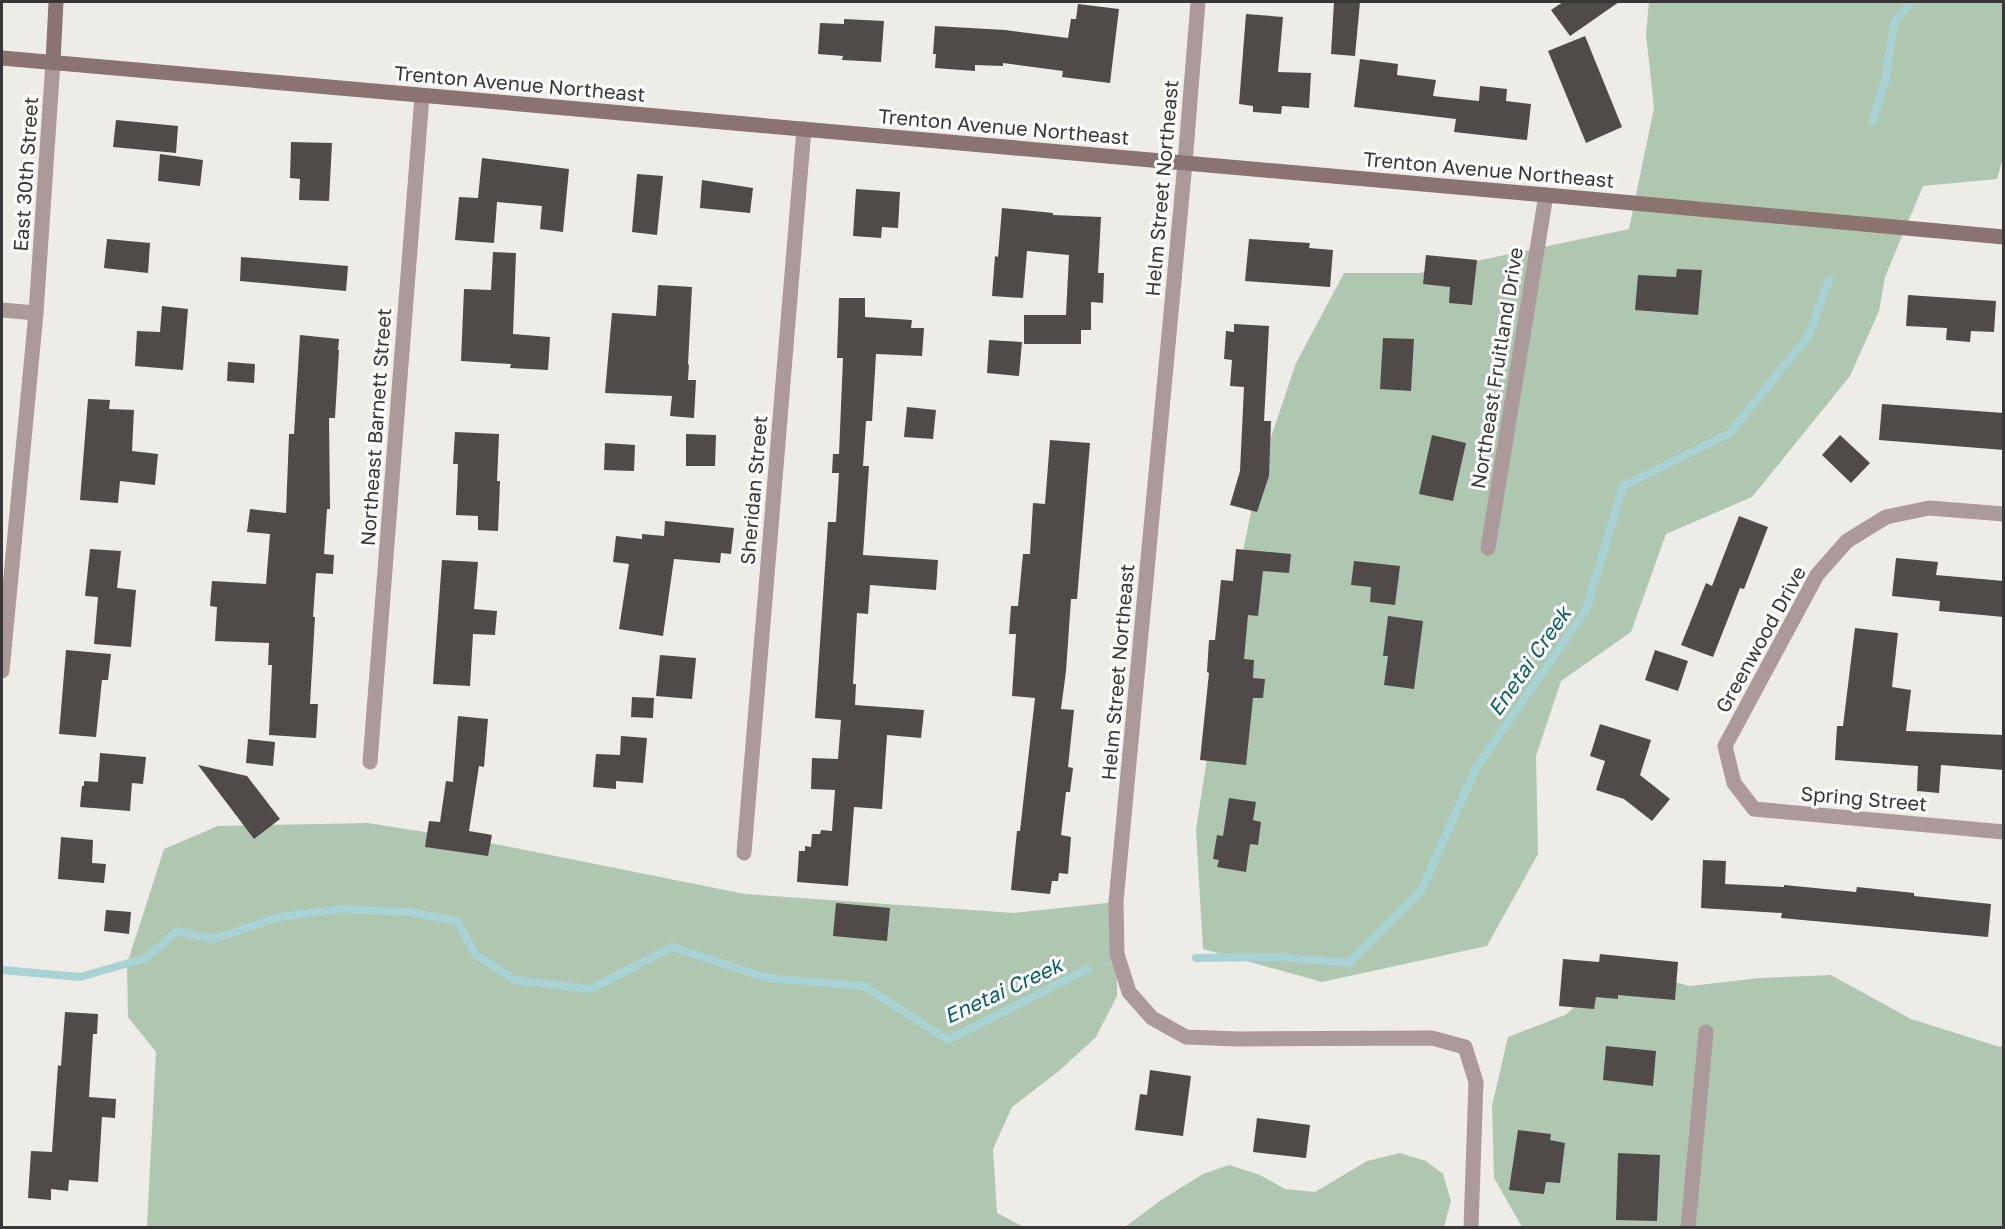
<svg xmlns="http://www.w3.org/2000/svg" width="2005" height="1229" font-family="'Golos Text',sans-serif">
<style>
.green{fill:#afc7b0}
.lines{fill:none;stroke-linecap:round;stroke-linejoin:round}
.stream{stroke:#a8d2d3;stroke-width:8}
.building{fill:#504b48}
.street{stroke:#ab9a99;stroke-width:15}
.secondary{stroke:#8a7371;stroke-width:15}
.labels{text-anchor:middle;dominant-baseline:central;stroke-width:6;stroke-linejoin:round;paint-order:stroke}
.street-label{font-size:20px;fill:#383735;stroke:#fff}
.water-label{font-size:21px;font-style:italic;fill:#096063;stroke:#fff}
</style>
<rect width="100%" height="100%" fill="#eeece6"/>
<g class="green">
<polygon points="1649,2 2003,2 2004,154 1997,179 1923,186 1885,277 1879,311 1850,376 1752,497 1666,534 1631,632 1561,681 1536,756 1538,854 1487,946 1322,982 1203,949 1196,830 1225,640 1259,473 1296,363 1344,273 1419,273 1629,229 1654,108 1646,34"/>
<polygon points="368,823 475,840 745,894 1014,913 1116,902 1117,996 1096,1037 1059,1071 1012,1107 993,1149 997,1213 1024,1227 147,1227 156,1052 128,1017 127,964 164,849 218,826"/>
<polygon points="1621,968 1690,986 1760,978 1831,975 1911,1019 2000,1047 2003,1045 2003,1227 1522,1227 1494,1178 1492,1106 1508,1037 1565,1015"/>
<polygon points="1400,1153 1426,1161 1443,1174 1451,1201 1444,1227 1125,1227 1161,1200 1203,1174 1229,1165 1260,1175 1285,1189 1315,1192 1367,1161"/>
</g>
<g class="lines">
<g class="stream">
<polyline points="1873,121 1886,77 1894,23 1911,2"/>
<polyline points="1196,958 1279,957 1349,963 1421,891 1476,768 1586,610 1623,486 1730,433 1809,335 1829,280"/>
<polyline points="2,970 80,977 146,958 177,931 213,939 279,917 340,909 409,912 457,921 476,955 515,980 591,989 672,947 768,978 864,986 948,1040 1087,969"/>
</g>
</g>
<g class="building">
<polygon points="1334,2 1360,2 1355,56 1331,54"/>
<polygon points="1563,2 1619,2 1570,36 1551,10"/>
<polygon points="1078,4 1119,9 1110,83 1062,77 1063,71 1003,63 1003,66 975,65 975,71 935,68 936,54 933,54 935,26 1005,30 1068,38 1071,19 1076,19"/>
<polygon points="1246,14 1283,17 1278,72 1311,73 1309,108 1282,106 1281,114 1253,112 1253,106 1239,104"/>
<polygon points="844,19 884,21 881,62 842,60 843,56 818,54 820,23 844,24"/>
<polygon points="1585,36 1622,127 1586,143 1548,51"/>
<polygon points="1360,59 1398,64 1397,75 1436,80 1433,96 1479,101 1480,86 1507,89 1506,101 1531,104 1527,140 1454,132 1456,119 1354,107"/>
<polygon points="116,120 178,126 176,153 113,147"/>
<polygon points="291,142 332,143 329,201 299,200 300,179 290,178"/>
<polygon points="160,154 203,160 200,186 158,181"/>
<polygon points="482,158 569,169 563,232 540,229 542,206 497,202 494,243 455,240 459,197 478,198"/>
<polygon points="637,174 663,176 657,235 632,232"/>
<polygon points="702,180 753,188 750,213 700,208"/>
<polygon points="856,189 900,192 898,228 882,227 881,238 853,236"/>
<polygon points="1002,208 1053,213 1053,215 1101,217 1098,273 1104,273 1103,303 1091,302 1091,330 1081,330 1081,344 1024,344 1024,315 1066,315 1069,255 1027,251 1023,298 992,296 995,256 998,257"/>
<polygon points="107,239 150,243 148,273 104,268"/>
<polygon points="1249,239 1310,243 1309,248 1333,250 1330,287 1245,281"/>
<polygon points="493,252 516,253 513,334 550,337 548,370 510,368 511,364 461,361 464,289 491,290"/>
<polygon points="1426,255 1477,260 1472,305 1449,303 1450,287 1423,284"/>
<polygon points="241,257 348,266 346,291 240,281"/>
<polygon points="1677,269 1702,270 1698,315 1635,310 1638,275 1676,277"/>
<polygon points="658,285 692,287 688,364 689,365 688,380 696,380 694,418 670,416 672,396 605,393 612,313 656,316"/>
<polygon points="1908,295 1996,301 1994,332 1971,331 1970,342 1946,340 1947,328 1906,326"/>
<polygon points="839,298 865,298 865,317 912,320 911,328 924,328 922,356 876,354 872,421 866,421 863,466 869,466 863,555 938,560 936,590 870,585 868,614 857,613 853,684 856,684 855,705 924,710 921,738 887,735 882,809 854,807 848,886 797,882 799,851 805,851 805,846 811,847 812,834 820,834 821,830 832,831 835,790 811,789 812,758 838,759 841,720 815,718 828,522 836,522 839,473 832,473 833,454 839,454 843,358 837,358"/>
<polygon points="162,306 188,309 183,370 135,366 137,331 160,332"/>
<polygon points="1234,324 1269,326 1264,421 1271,421 1269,476 1257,512 1230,505 1240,471 1244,387 1230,386 1232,360 1224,359 1226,331 1234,332"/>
<polygon points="300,335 339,339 338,350 339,350 335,418 329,418 330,509 327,509 324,554 334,555 333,574 316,573 313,617 315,617 310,704 318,704 316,738 269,735 272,665 268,665 269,643 215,641 217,607 210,606 212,581 266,584 270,534 247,532 250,509 286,513 289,434 294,434"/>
<polygon points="1383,338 1414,339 1411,391 1380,389"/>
<polygon points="989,340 1022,342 1019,376 987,373"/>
<polygon points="228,362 255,364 254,383 227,381"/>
<polygon points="88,399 110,400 109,409 134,410 132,451 158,454 155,485 120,481 118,503 80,500"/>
<polygon points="1882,404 2004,413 2004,450 1879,440"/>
<polygon points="907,407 936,410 933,439 904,437"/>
<polygon points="455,432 499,434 497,481 500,481 498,531 478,530 478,516 456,515 458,464 453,464"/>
<polygon points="686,434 716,435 715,466 686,466"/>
<polygon points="1432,435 1466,443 1453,501 1419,494"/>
<polygon points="1840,435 1870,463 1851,483 1822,455"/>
<polygon points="1050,440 1090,443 1077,599 1071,599 1066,671 1061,709 1074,710 1068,767 1073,768 1070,792 1066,792 1061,835 1071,837 1068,874 1059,873 1058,881 1052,881 1050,894 1011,890 1017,831 1020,831 1035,698 1012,696 1016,634 1009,634 1011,606 1018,606 1023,554 1030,554 1033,503 1045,504"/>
<polygon points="605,443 635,445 634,471 604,470"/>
<polygon points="1739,516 1768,527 1744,589 1740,588 1713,657 1681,645 1706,583 1712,586"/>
<polygon points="665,521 734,528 731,554 721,553 720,563 674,559 663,636 619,629 629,564 613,562 616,536 642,539 642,534 664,536"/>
<polygon points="90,549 121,551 117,588 136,590 131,647 94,644 98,597 85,596"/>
<polygon points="1236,549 1291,554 1289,573 1263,571 1258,616 1248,615 1244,659 1254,660 1253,678 1265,679 1263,698 1253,698 1246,765 1200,760 1209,673 1207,672 1209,640 1215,640 1221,580 1233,581"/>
<polygon points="1896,558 1938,562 1936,575 2004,581 2004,617 1939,611 1940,601 1892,596"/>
<polygon points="442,560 478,562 474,609 497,611 495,635 473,634 470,686 433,684"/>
<polygon points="1354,561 1400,566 1395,605 1370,602 1371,587 1351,585"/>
<polygon points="1388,616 1423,621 1414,689 1384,685 1388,656 1383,656"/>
<polygon points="1855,628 1898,633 1892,687 1911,690 1906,731 2004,735 2004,770 1941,765 1939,793 1917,791 1918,766 1835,760 1837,726 1843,726"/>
<polygon points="66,650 111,654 108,680 102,680 96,737 59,734"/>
<polygon points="1655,650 1688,661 1678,691 1645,680"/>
<polygon points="660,655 696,658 692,699 656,696"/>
<polygon points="632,697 654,698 653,718 631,717"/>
<polygon points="458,716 488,719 484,767 479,766 469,831 492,835 488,856 425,847 429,821 440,822 446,781 453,782"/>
<polygon points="1600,724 1651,740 1640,775 1670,799 1652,821 1624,799 1596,790 1605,761 1590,756"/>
<polygon points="621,736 647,738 643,783 616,781 616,789 593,787 596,754 620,755"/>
<polygon points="248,739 275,742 273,766 246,763"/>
<polygon points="100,753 146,757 143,784 132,783 130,811 80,807 82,786 84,786 84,781 98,782"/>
<polygon points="198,765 247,776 280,819 254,839"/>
<polygon points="1229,798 1256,802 1253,820 1261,822 1258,845 1250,844 1246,872 1217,867 1219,860 1213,859 1217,835 1223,836"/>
<polygon points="61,837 93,840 92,863 106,864 104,883 58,879"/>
<polygon points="1703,860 1726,861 1725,884 1784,887 1784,885 1856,892 1857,887 1914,893 1914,896 1991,904 1988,937 1781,918 1782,913 1701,908"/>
<polygon points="836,903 890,908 887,941 833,936"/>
<polygon points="106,910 131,912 129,934 104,931"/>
<polygon points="1600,954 1678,962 1675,1000 1618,995 1618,999 1596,997 1594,1009 1559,1006 1563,959 1599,962"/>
<polygon points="65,1012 98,1014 97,1034 93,1034 89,1097 116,1099 115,1118 102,1117 98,1182 69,1180 68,1191 51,1189 51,1200 28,1198 31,1151 52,1152 58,1065 61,1066"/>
<polygon points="1606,1046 1656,1051 1653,1086 1603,1080"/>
<polygon points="1150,1070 1191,1076 1183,1136 1135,1130 1140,1094 1147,1095"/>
<polygon points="1257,1118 1310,1125 1306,1158 1253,1152"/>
<polygon points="1518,1130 1551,1134 1550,1140 1565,1143 1560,1183 1546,1182 1544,1194 1509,1190"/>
<polygon points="1618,1153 1660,1155 1657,1221 1616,1220"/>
</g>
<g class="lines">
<g class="street">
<polyline points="1198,2 1185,163 1116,902 1117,954 1129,992 1152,1018 1186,1037 1238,1039 1432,1038 1465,1047 1476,1082 1471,1228"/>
<polyline points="2,310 36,313"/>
<polyline points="2004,514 1929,508 1886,517 1847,541 1817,575 1725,746 1734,783 1754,809 2004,832"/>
<polyline points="1488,548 1546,195"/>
<polyline points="2,671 36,313 53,62"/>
<polyline points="370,762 422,96"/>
<polyline points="744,853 804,129"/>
<polyline points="1688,1228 1706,1032"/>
</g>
<g class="secondary">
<polyline points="2,58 1546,195 2004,237"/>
<polyline points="53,62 56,2"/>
</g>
</g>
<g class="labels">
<g class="street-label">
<text transform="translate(520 83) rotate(5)">Trenton Avenue Northeast</text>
<text transform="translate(1004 126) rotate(5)">Trenton Avenue Northeast</text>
<text transform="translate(1489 169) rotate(5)">Trenton Avenue Northeast</text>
<text transform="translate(25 174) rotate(-86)">East 30th Street</text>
<text transform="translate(1161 188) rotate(-85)">Helm Street Northeast</text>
<text transform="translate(1496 368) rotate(-81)">Northeast Fruitland Drive</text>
<text transform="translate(375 427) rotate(-86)">Northeast Barnett Street</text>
<text transform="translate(753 490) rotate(-85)">Sheridan Street</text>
<text transform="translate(1760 639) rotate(-61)">Greenwood Drive</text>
<text transform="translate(1117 672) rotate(-85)">Helm Street Northeast</text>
<text transform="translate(1864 798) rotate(5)">Spring Street</text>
</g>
<g class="water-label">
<text transform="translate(1529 661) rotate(-55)">Enetai Creek</text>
<text transform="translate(1003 990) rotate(-25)">Enetai Creek</text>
</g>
</g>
<rect width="2005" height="1229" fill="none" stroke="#383735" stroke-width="6"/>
</svg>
